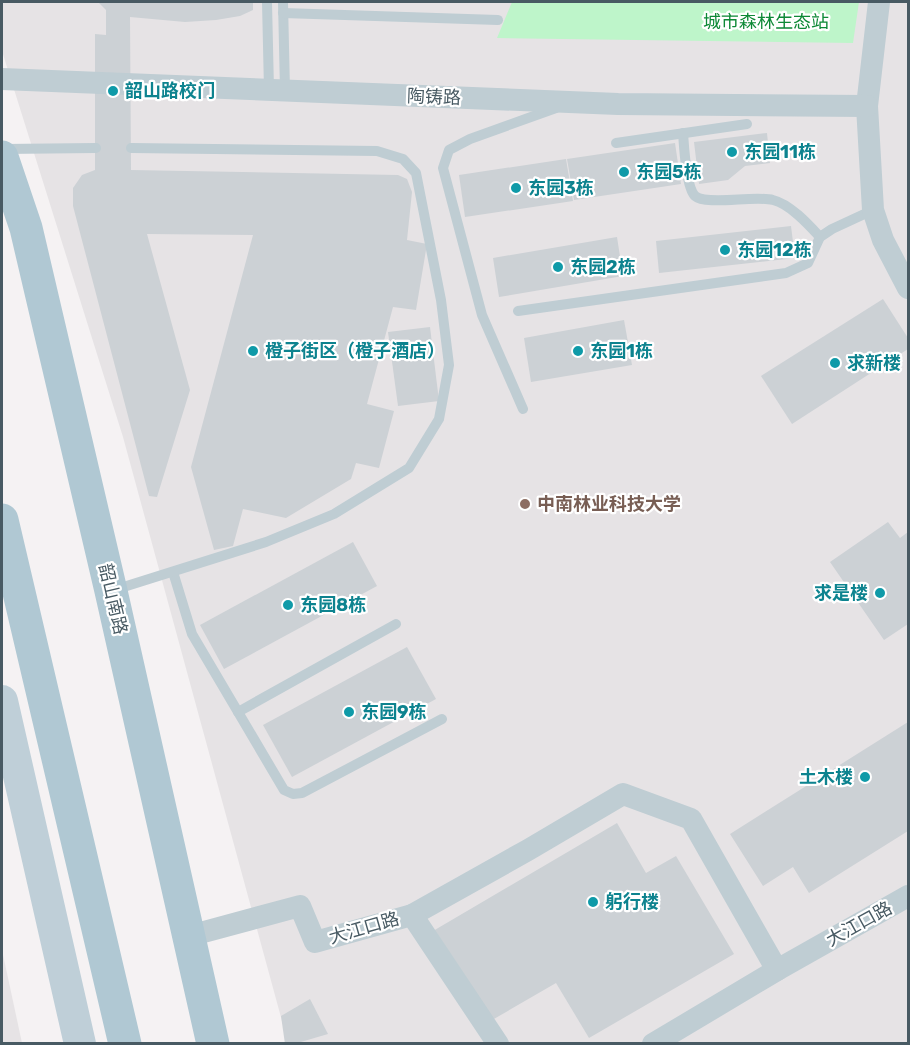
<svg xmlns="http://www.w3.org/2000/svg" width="910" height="1045" font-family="Rubik,'Noto Sans SC',sans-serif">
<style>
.education{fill:#e6e3e5}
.green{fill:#bef5ca}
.building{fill:#ccd1d5}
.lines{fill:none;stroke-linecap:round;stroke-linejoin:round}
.lane{stroke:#bfcdd3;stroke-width:10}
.street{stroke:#bfcdd3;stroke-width:22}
.secondary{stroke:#bfcfd8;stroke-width:32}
.primary{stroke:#b0c8d3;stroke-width:33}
.culture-dot{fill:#0f9aa8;stroke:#fff;stroke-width:2}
.education-dot{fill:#8d6e63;stroke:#fff;stroke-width:2}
.labels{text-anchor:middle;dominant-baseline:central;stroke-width:4.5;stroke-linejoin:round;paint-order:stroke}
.park-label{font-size:18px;fill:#0d8936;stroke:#fff}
.culture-label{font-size:18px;font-weight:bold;fill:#0d838f;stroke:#fff;text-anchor:start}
.street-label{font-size:18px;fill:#485a63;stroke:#fff}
.education-label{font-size:18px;font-weight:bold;fill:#785e54;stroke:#fff;text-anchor:start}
</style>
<rect width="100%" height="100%" fill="#f5f2f3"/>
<g class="education">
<polygon points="2,2 908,2 908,1043 288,1043 123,437 2,51"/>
<polygon points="2,950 22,1043 2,1043"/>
</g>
<polygon class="green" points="512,2 859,2 853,43 497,38"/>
<g class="building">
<polygon points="98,2 253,2 253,10 240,16 216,20 185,22 130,17 131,170 398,175 407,179 412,192 407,240 427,244 416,310 393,307 367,404 394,411 379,468 356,463 351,479 286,518 243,509 233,546 214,550 191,467 253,235 147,234 190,390 157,497 149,496 73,206 73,188 82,175 95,170 95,34 106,35 106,10"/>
<polygon points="767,133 770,163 745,166 728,180 699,184 694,142"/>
<polygon points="675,143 681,184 574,200 567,159"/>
<polygon points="566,159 573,201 465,217 459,175"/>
<polygon points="791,226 795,258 659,273 656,241"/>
<polygon points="617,237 623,276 499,297 493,258"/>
<polygon points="883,299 908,338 908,349 792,424 761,376"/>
<polygon points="624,320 632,365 531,382 524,338"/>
<polygon points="430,327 439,401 398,406 388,332"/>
<polygon points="888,522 900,538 908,532 908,624 884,640 830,562"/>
<polygon points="353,542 377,586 224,669 200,625"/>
<polygon points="407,647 436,699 292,777 263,725"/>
<polygon points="908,722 908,831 809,893 793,867 763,886 730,834"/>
<polygon points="617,823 646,873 676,856 734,954 589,1038 556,983 487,1023 433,931"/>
<polygon points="310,999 328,1034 294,1044 285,1044 281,1016"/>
</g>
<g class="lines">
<g class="lane">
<polyline points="267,2 269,90"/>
<polyline points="283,2 285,91"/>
<polyline points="283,13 498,20"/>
<path d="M683,133C684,146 686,187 695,196C706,206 755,195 773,200C790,204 809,225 820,237"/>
<polyline points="616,143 747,124"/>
<polyline points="3,149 96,148"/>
<polyline points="518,311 786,273 808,263 820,237 832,229 873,210"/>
<polyline points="523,409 482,315 443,168 449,150 470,139 556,108"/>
<polyline points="173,572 192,634 284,790 293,794 302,793 442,719"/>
<polyline points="114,590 266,542 334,514 409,468 439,419 449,365 441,300 416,173 403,159 377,151 131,148"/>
<polyline points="238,712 396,624"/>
</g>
<g class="street">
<polyline points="879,2 867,106 873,210 883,240 908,288"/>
<polyline points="2,79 618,104 867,106"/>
<polyline points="412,915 528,850 623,794 691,819 777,970"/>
<polyline points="189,936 300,906 315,942 412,915 498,1044"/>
<polyline points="653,1044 777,970 908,896"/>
</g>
<polyline class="secondary" points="2,701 80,1044"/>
<g class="primary">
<polyline points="2,157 26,228 111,591 213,1044"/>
<polyline points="2,520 125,1044"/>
</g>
</g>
<g class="culture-dot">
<circle cx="113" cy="91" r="6"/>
<circle cx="732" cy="152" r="6"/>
<circle cx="624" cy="172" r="6"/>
<circle cx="516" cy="188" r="6"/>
<circle cx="725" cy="250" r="6"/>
<circle cx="558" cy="267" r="6"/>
<circle cx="253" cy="351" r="6"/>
<circle cx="578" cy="351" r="6"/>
<circle cx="835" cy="363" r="6"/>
<circle cx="880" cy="593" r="6"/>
<circle cx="288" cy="605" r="6"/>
<circle cx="349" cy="712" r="6"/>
<circle cx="865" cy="777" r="6"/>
<circle cx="593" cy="902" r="6"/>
</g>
<circle class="education-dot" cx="525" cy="504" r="6"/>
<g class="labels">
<g class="park-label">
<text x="766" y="22">城市森林生态站</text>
</g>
<g class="culture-label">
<text x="125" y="91">韶山路校门</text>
<text x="744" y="152">东园11栋</text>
<text x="636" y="172">东园5栋</text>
<text x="528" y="188">东园3栋</text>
<text x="737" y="250">东园12栋</text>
<text x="570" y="267">东园2栋</text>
<text x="265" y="351">橙子街区（橙子酒店）</text>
<text x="590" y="351">东园1栋</text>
<text x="847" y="363">求新楼</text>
<text x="868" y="593" text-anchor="end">求是楼</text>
<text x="300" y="605">东园8栋</text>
<text x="361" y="712">东园9栋</text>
<text x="853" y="777" text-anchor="end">土木楼</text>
<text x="605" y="902">躬行楼</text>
</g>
<g class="street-label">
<text transform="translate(434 97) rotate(2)">陶铸路</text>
<text transform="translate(113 599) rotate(77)">韶山南路</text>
<text transform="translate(859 924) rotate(-29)">大江口路</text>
<text transform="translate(364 928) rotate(-16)">大江口路</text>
</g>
<g class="education-label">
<text x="537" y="504">中南林业科技大学</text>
</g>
</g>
<rect width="910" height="1045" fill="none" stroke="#485a63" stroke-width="6"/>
</svg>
